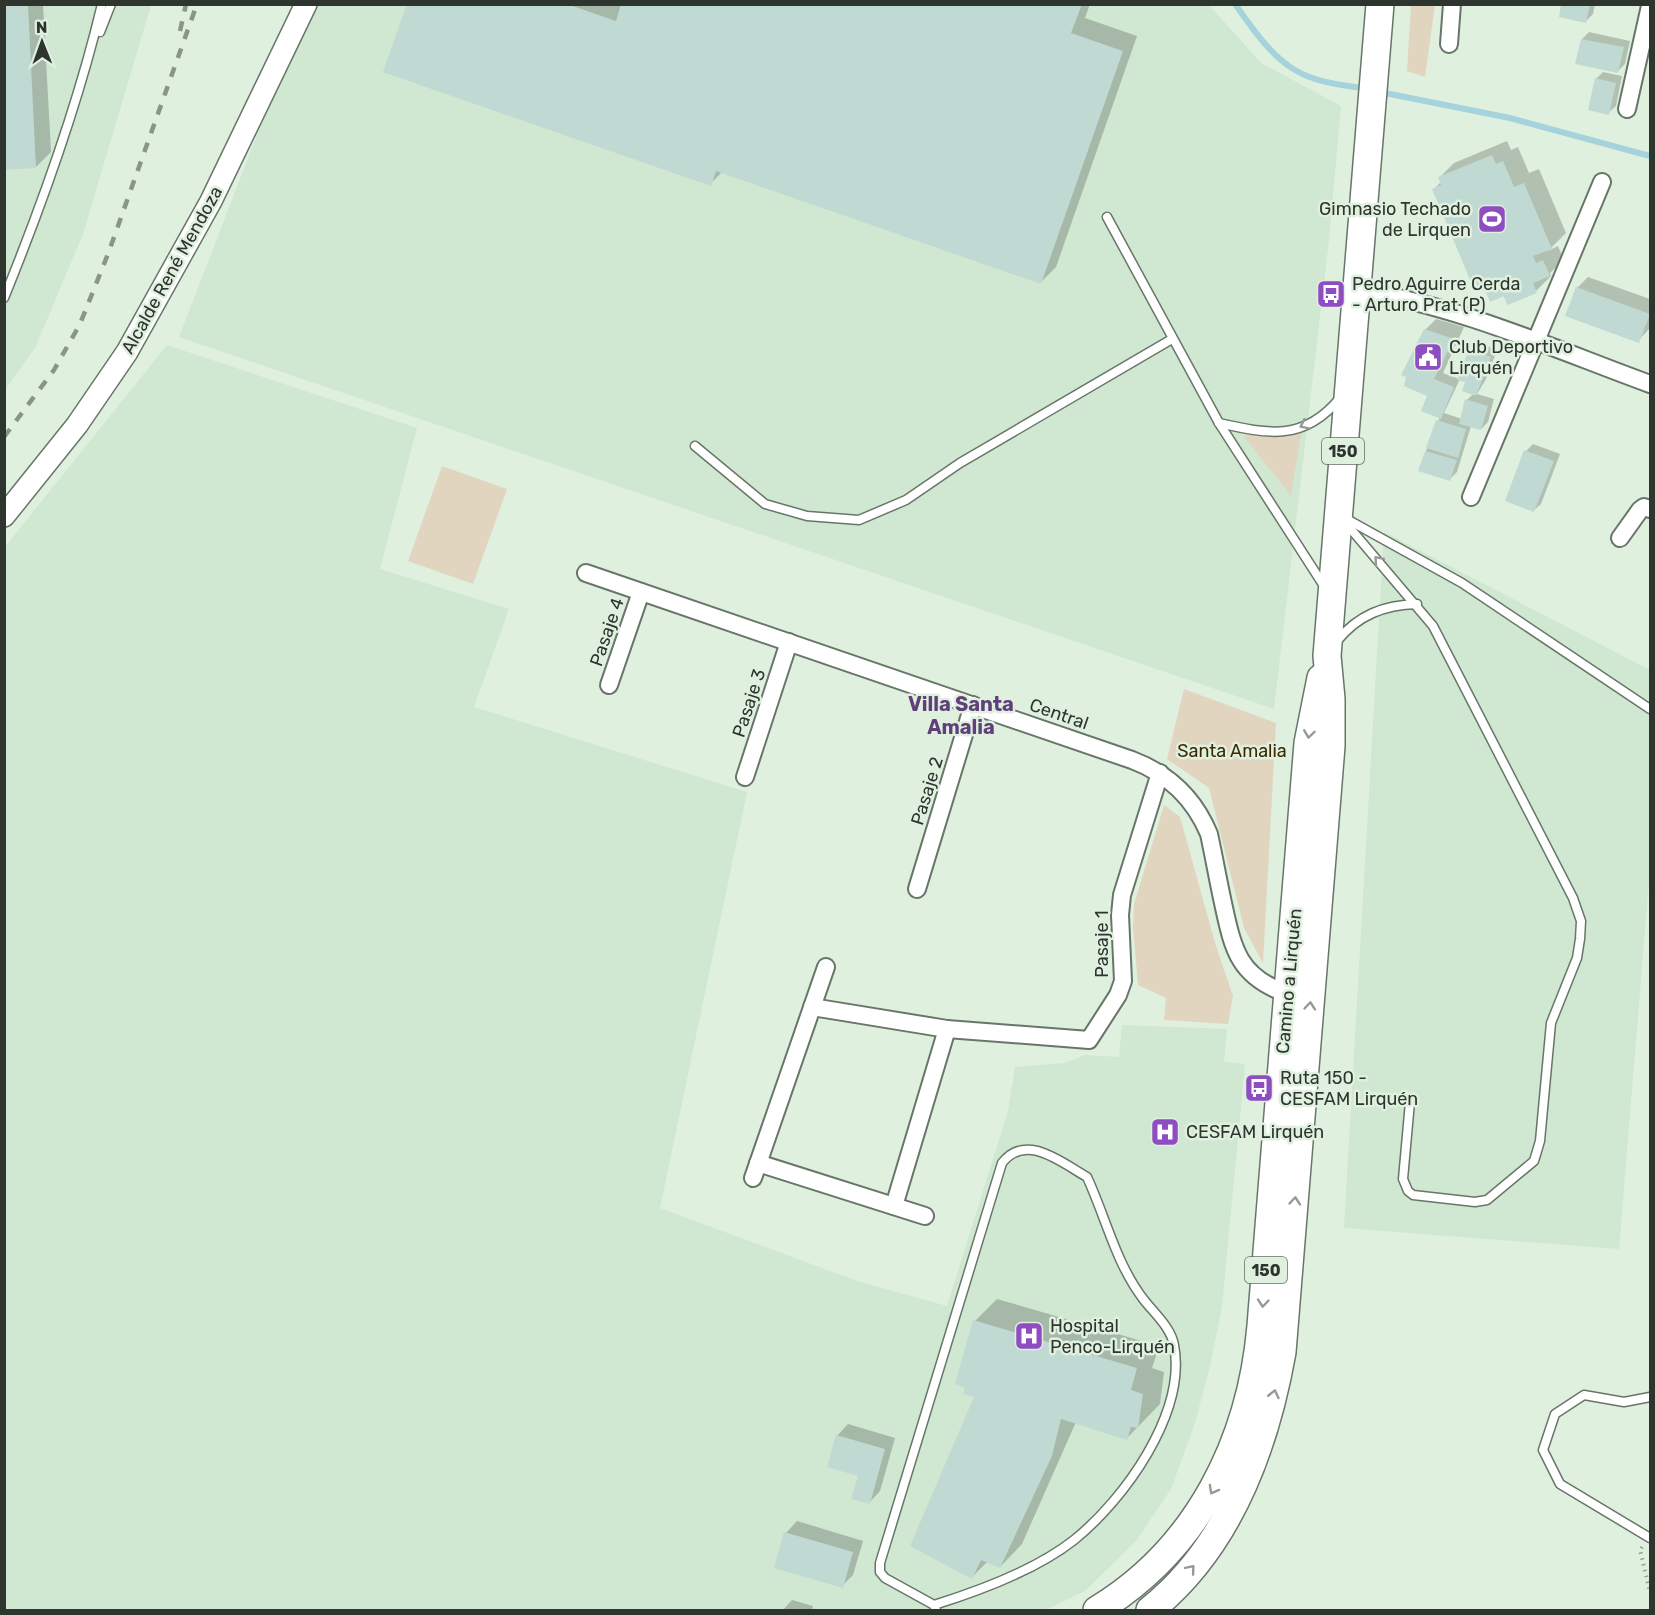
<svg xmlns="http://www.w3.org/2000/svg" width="1655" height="1615" font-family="Rubik,sans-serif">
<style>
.built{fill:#d0e7d1}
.green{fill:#e1d5c0}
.shadow{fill:#0003;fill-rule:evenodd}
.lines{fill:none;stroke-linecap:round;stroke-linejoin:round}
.stream{stroke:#a6d3db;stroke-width:6}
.building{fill:#c0d9d2}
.service-casing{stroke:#677668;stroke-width:11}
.minor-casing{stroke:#677668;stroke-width:20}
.tertiary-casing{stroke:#677668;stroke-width:24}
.primary-casing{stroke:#677668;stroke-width:30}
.path{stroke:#95a295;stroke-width:4;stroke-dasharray:1.5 4.5;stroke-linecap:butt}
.service{stroke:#fff;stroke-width:8}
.minor{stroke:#fff;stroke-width:16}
.tertiary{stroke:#fff;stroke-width:21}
.primary{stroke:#fff;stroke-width:27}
.rail{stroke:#8a958a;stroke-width:4.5;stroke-dasharray:10 10;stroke-linecap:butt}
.oneway{stroke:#969a96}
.labels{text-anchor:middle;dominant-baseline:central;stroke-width:5;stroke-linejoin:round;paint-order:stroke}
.shield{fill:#dff0df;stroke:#636c63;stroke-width:1.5}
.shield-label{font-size:16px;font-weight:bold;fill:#2e342e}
.poi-label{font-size:18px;fill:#2e342e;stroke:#dff0df;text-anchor:start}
.street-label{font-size:18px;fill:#2e342e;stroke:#dff0df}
.park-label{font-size:18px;fill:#3c2800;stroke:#dff0df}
.neighbourhood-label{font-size:20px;font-weight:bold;fill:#60407b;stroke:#dff0df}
</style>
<rect width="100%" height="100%" fill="#dff0df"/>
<g class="built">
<polygon points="5,5 151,5 83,234 35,348 5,390"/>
<polygon points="307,5 1209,5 1261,63 1341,106 1329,240 1274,709 179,337"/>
<polygon points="167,345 417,428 380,569 509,609 474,707 747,792 660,1208 857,1281 947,1306 1008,1111 1015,1067 1065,1063 1085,1055 1119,1057 1122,1025 1227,1029 1224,1062 1245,1064 1222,1306 1210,1366 1195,1423 1171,1489 1136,1541 1085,1591 1046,1610 5,1610 4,548"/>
<polygon points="1384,532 1650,670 1650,869 1619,1249 1344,1228"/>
</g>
<g class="green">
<polygon points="1411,5 1435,5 1425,77 1407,71"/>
<polygon points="1303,423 1291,495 1243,436"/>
<polygon points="442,466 507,489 473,584 408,561"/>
<polygon points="1184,689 1276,723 1263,963 1244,928 1209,788 1167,759"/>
<polygon points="1164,805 1180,817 1216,946 1233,996 1228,1024 1164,1020 1166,998 1138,985 1133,928 1134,904"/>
</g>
<g class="shadow">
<polygon points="4,4 43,4 51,152 36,167"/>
<polygon points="409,4 1090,4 1085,18 1137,36 1056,267 1041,282 722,172 710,184"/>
<polygon points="1563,4 1595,4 1593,14 1586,21"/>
<polygon points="1589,32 1630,41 1625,64 1618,71 1582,39"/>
<polygon points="1603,72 1622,76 1616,106 1608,113 1596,79"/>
<polygon points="1507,141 1511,150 1518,147 1529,173 1539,169 1566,233 1548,251 1558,246 1564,260 1550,273 1551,276 1536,291 1508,303 1434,189 1441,182 1439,178 1454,163"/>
<polygon points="1588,277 1650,299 1650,328 1638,341 1577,288"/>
<path d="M1436,319L1464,327L1443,373L1459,379L1470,349L1477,342L1497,350L1486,379L1477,394L1494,399L1488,422L1481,429L1471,426L1457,472L1450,479L1426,451L1440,417L1432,389L1425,330ZM1460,379L1467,381L1473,394L1467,400L1462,419L1444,413Z"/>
<polygon points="1533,444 1560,454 1541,504 1533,511 1526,451"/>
<polygon points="997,1299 1159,1346 1152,1368 1164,1372 1160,1404 1127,1438 1076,1422 1022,1544 1000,1567 988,1561 972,1577 976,1396 975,1321"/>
<polygon points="848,1424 895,1438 880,1491 869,1503 860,1475 837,1436"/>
<polygon points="797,1521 863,1541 853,1575 842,1586 786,1533"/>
<polygon points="792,1600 813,1606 812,1610 783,1610"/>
</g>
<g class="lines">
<g class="stream">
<path d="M1235,4C1251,27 1271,56 1295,70C1316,83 1343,85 1367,89"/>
<polyline points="1380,92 1510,118 1650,156"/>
</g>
</g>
<g class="building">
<polygon points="4,4 28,4 36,168 4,170"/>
<polygon points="407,4 567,4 616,21 621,4 1082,4 1071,33 1123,51 1041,284 716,171 711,186 383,72"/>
<polygon points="1561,4 1590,4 1586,23 1559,17"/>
<polygon points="1581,39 1624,47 1618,73 1575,64"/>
<polygon points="1595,78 1616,83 1609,115 1588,110"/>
<polygon points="1492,155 1496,164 1503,161 1514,187 1524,183 1552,249 1533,256 1536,263 1543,260 1550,276 1533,283 1537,293 1507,305 1504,296 1490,302 1485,290 1479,292 1475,280 1471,282 1432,189 1441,185 1438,177"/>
<polygon points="1576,287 1650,314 1639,343 1565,316"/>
<polygon points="1424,329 1454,339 1431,385 1434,379 1454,387 1441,419 1421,411 1427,396 1404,386 1406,377 1401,375"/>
<polygon points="1469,349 1491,357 1476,396 1462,391 1465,382 1457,380"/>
<polygon points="1465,399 1488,406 1481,430 1459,424"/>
<polygon points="1436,420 1466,429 1458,458 1426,448"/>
<polygon points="1524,450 1554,461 1534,512 1505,501"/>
<polygon points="1425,451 1457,460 1450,481 1418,471"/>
<polygon points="973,1320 1137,1368 1131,1390 1143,1394 1138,1428 1131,1427 1127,1440 1061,1419 1052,1456 1000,1568 981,1560 972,1579 910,1546 974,1397 963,1394 965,1388 955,1384"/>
<polygon points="836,1435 885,1449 870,1504 851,1499 858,1476 827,1467"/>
<polygon points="784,1532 853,1552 843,1588 774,1568"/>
</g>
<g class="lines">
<g class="service-casing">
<g id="service">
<polyline points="100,32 111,4"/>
<polyline points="1107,217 1219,423 1324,586"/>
<path d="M4,298C43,202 78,105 102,4"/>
<path d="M1219,423C1268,434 1304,442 1340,398"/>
<polyline points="695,446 765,504 807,516 859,520 906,500 960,463 1172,339"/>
<polyline points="1343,517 1462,583 1650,709"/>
<polyline points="1344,521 1433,626 1573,898 1581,921 1580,939 1577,958 1551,1023 1540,1141 1534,1161 1487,1200 1475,1202 1413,1195 1408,1191 1403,1179 1410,1102"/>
<path d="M1337,641C1358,615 1384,605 1417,604"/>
<polyline points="1650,1397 1624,1402 1584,1395 1555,1414 1543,1450 1560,1484 1650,1538"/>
<path d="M934,1605C979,1591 1036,1570 1074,1540C1124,1500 1187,1413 1174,1345C1171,1328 1155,1314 1144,1300C1116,1264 1106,1218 1087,1177C1062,1163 1026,1132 1002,1163L880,1563V1572L885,1578L934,1605L936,1610"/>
</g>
</g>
<g class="minor-casing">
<g id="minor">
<polyline points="1449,44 1452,4"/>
<polyline points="1627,109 1650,6"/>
<path d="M1356,290C1457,305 1554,349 1650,384"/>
<polyline points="1471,497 1602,182"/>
<polyline points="1620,538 1640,510 1644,507 1650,509"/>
<path d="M586,573L1132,760C1169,774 1194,798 1209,834C1214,857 1218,880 1223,903C1233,949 1238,977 1288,994"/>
<polyline points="609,685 641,592"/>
<polyline points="745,777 789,642"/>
<polyline points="917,889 973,705"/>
<polyline points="812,1007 947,1029 1089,1040 1118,995 1123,981 1120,915 1122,895 1160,773"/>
<polyline points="758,1163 925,1216"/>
<polyline points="753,1178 826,967"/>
<polyline points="894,1206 947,1029"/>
</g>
</g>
<g class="tertiary-casing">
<polyline id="tertiary" points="4,516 77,425 127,352 211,201 306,4"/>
</g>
<g class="primary-casing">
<g id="primary">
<path d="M1097,1610C1198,1549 1251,1441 1261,1326L1308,743L1321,678"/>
<path d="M1150,1610C1228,1548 1265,1447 1282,1352L1331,746V699L1327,656L1380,4"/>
</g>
</g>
<polyline class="path" points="1642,1547 1640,1550 1650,1592"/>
<use href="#service" class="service"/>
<use href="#minor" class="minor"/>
<use href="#tertiary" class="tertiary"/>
<use href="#primary" class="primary"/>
<g class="rail">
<polyline points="180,31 186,4"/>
<polyline points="4,437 54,370 80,324 108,254 197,4"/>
</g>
</g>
<defs><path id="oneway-chevron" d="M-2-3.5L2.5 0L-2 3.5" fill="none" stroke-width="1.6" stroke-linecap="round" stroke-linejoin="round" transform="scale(1.5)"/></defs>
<g class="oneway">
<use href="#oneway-chevron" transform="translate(1304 425) rotate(154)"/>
<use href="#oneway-chevron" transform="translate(1378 560) rotate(-131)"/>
<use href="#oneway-chevron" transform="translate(1309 734) rotate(98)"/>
<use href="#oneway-chevron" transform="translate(1310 1006) rotate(-85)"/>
<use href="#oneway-chevron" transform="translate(1295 1201) rotate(-85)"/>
<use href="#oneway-chevron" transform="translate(1263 1303) rotate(95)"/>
<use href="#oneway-chevron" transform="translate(1274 1394) rotate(-77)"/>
<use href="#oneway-chevron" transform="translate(1213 1490) rotate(119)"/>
<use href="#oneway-chevron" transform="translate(1191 1569) rotate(-50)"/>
</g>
<defs>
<g id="stadium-square" transform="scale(1.5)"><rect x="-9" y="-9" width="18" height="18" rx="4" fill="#8f4dc2" stroke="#dff0df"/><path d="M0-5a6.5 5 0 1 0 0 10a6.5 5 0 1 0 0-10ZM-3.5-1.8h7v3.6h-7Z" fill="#fff"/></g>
<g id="bus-square" transform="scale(1.5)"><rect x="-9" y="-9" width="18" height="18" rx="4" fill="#8f4dc2" stroke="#dff0df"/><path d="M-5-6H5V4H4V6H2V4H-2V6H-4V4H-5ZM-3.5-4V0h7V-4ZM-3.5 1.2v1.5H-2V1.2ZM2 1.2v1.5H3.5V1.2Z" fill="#fff"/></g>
<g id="civic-square" transform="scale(1.5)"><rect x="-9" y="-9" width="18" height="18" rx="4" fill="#8f4dc2" stroke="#dff0df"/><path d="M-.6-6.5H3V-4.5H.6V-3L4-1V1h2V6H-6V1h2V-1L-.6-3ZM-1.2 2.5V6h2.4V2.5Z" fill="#fff"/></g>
<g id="hospital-square" transform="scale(1.5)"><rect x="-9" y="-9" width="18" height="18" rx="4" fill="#8f4dc2" stroke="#dff0df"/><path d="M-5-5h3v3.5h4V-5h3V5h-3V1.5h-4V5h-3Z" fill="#fff"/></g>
</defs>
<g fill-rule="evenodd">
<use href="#stadium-square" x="1492" y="219"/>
<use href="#bus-square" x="1331" y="294"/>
<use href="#civic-square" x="1428" y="357"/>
<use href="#bus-square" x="1259" y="1088"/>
<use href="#hospital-square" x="1165" y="1132"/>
<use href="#hospital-square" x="1029" y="1336"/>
</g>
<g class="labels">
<g class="shield">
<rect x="1322" y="438" width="42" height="26" rx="4.5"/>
<rect x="1245" y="1257" width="42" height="26" rx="4.5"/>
</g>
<g class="shield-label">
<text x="1343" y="451">150</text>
<text x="1266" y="1270">150</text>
</g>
<g class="poi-label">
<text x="1471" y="209" text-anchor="end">Gimnasio Techado<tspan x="1471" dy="21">de Lirquen</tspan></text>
<text x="1352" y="284">Pedro Aguirre Cerda<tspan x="1352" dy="21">- Arturo Prat (P)</tspan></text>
<text x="1449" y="347">Club Deportivo<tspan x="1449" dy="21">Lirquén</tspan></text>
<text x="1280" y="1078">Ruta 150 -<tspan x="1280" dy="21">CESFAM Lirquén</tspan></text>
<text x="1186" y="1132">CESFAM Lirquén</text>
<text x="1050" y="1326">Hospital<tspan x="1050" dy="21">Penco-Lirquén</tspan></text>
</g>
<g class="street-label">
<text transform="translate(172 270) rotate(-61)">Alcalde René Mendoza</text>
<text transform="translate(607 632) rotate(-71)">Pasaje 4</text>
<text transform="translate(749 703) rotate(-72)">Pasaje 3</text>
<text transform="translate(1059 714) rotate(19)">Central</text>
<text transform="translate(927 791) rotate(-73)">Pasaje 2</text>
<text transform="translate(1102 944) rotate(-90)">Pasaje 1</text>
<text transform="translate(1289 981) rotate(-85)">Camino a Lirquén</text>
</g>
<g class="park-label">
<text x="1232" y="751">Santa Amalia</text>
</g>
<g class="neighbourhood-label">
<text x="961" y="704">Villa Santa<tspan x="961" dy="23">Amalia</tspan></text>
</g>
</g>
<rect width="1655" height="1615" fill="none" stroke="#2e342e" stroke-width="12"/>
<g transform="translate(42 42) rotate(359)" stroke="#dff0df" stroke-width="4.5" paint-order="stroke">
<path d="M0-4.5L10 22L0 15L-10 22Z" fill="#2e342e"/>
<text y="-9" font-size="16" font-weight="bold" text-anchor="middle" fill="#2e342e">N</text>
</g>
</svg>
